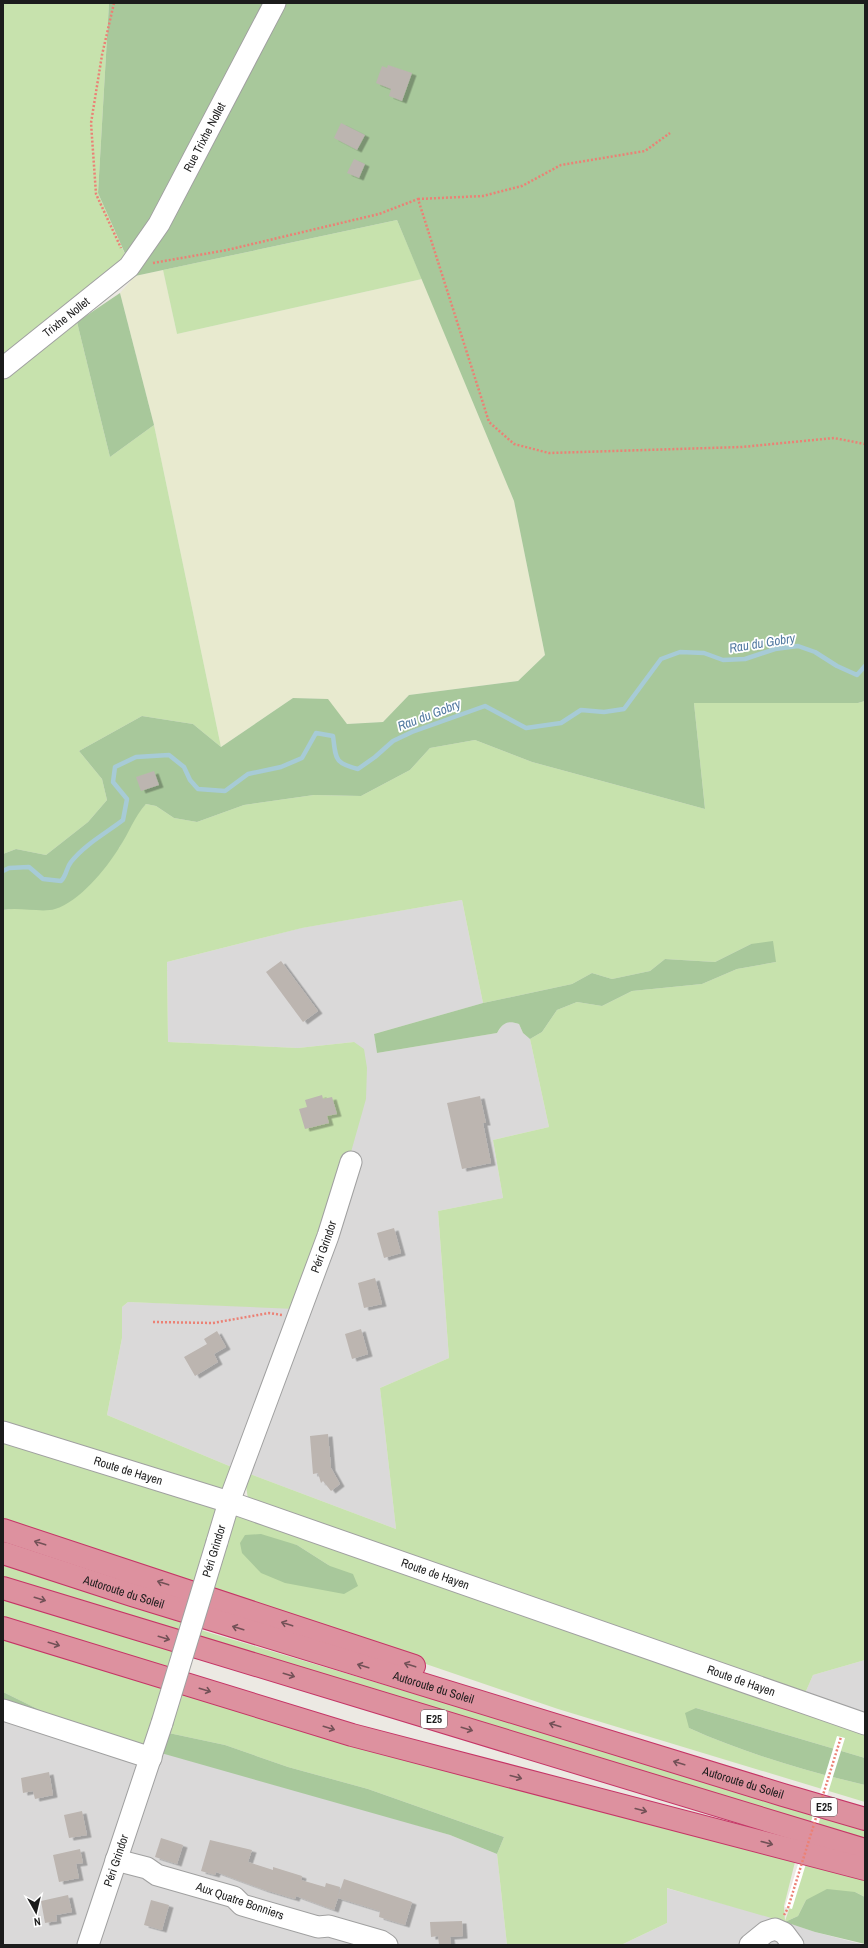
<svg xmlns="http://www.w3.org/2000/svg" width="868" height="1948" font-family="'Archivo Narrow',sans-serif">
<style>
.residential{fill:#dad9d9}
.farmland{fill:#e8eacf}
.grass{fill:#c7e2ad;fill-rule:evenodd}
.forest{fill:#a8c89b}
.pier{fill:#fff}
.lines{fill:none;stroke-linecap:round;stroke-linejoin:round}
.stream{stroke:#a7cbd6;stroke-width:4.5}
.building{fill:#bcb5b0;filter:url(#shadow)}
.minor-casing{stroke:#a0a0a0;stroke-width:23}
.highway-casing{stroke:#c53566;stroke-width:24}
.path{stroke:#eb8175;stroke-width:2.5;stroke-dasharray:2 2;stroke-linecap:butt}
.minor{stroke:#fff;stroke-width:21}
.highway{stroke:#dd919f;stroke-width:22}
.minor-bridge-casing{stroke:#a0a0a0;stroke-width:23;stroke-linecap:butt}
.path-bridge{stroke:#eb8175;stroke-width:2.5;stroke-dasharray:2 2;stroke-linecap:butt}
.minor-bridge{stroke:#fff;stroke-width:21}
.oneway{stroke:#735157}
.labels{text-anchor:middle;dominant-baseline:central;stroke-width:3.5;stroke-linejoin:round;paint-order:stroke}
.shield{fill:#fff;stroke:#606060;stroke-width:1}
.shield-label{font-size:11px;font-weight:bold;fill:#1c1c1c}
.street-label{font-size:12px;fill:#1c1c1c;stroke:#fff}
.water-label{font-size:13px;font-style:italic;fill:#537aa1;stroke:#fff}
</style>
<defs>
<filter id="shadow"><feDropShadow dx="4.5" dy="2.5" stdDeviation="0" flood-color="#0004"/></filter>
</defs>
<rect width="100%" height="100%" fill="#ece9e3"/>
<g class="residential">
<polygon points="462,900 483,1003 374,1034 377,1053 497,1033 504,1023 510,1021 519,1024 523,1033 530,1039 549,1127 493,1140 503,1198 438,1211 449,1358 380,1388 396,1529 234,1468 107,1415 122,1338 122,1307 128,1302 296,1308 354,1042 298,1048 168,1042 167,962 301,928"/>
<polygon points="865,1660 865,1732 803,1698 813,1675"/>
<polygon points="3,1702 450,1835 497,1854 507,1945 3,1945"/>
<polygon points="666,1888 768,1916 815,1932 865,1945 621,1945 667,1923"/>
</g>
<polygon class="farmland" points="163,270 177,334 422,279 514,501 545,655 518,681 409,695 383,722 347,724 327,699 293,698 221,747 154,425 120,293 135,276"/>
<g class="grass">
<polygon points="3,3 109,3 98,193 128,261 3,364"/>
<polygon points="397,220 422,279 177,334 163,270"/>
<polygon points="77,322 110,457 154,425 221,747 193,724 142,716 79,751 102,779 107,800 88,822 46,855 16,849 3,854 3,378"/>
<polygon points="865,701 865,1660 813,1675 803,1698 248,1499 246,1486 250,1474 396,1529 380,1388 449,1358 438,1211 503,1198 493,1140 549,1127 530,1039 542,1032 557,1010 577,1002 602,1006 632,991 702,984 737,969 776,962 751,944 715,962 665,959 650,971 612,979 592,973 572,984 483,1003 462,900 302,928 167,962 168,1042 298,1048 354,1042 364,1049 367,1068 366,1099 351,1152 296,1309 128,1302 122,1307 122,1338 107,1415 234,1468 223,1491 3,1422 3,910 11,909 119,848 136,815 146,804 156,806 174,818 197,822 244,805 314,795 361,796 410,770 430,748 475,740 532,762 705,809 694,703 858,703"/>
<polygon points="3,1441 217,1508 147,1749 64,1722 3,1692"/>
<path d="M247,1512L865,1732V1758L696,1708L689,1728C744,1753 806,1771 865,1785V1802L558,1709L212,1591L230,1530L236,1516ZM245,1535L297,1545L330,1566L352,1574Z"/>
<polygon points="197,1629 865,1828 865,1845 194,1639"/>
<polygon points="176,1691 795,1862 784,1906 785,1921 806,1861 865,1877 865,1897 855,1892 806,1900 798,1916 785,1922 667,1888 667,1923 621,1945 507,1945 497,1854 504,1837 368,1789 288,1767 225,1745 164,1732"/>
</g>
<g class="forest">
<path d="M109,3H865V701L858,703H694L705,809L532,762L475,740L430,748L410,770L361,796L314,795L244,805L197,822L174,818L156,806L146,804C134,817 129,833 119,848C106,869 79,902 55,909C43,913 19,907 3,910V854L16,849L46,855L88,822L107,800L102,779L79,751L142,716L193,724L221,747L293,698L328,699L347,724L383,722L409,695L518,681L545,655L514,501L397,220L135,276L98,193Z"/>
<polygon points="120,293 154,425 110,457 77,322"/>
<path d="M773,941L776,962L737,969L702,984L632,991L602,1006L577,1002L557,1010L542,1032L530,1039L523,1033L519,1024C507,1020 503,1023 497,1033L377,1053L374,1034L483,1003L572,984L592,973L612,979L650,971L665,959L715,962L751,944Z"/>
<polygon points="261,1534 297,1545 330,1566 353,1574 358,1586 344,1594 285,1583 261,1573 242,1553 240,1543 245,1535"/>
<polygon points="3,1692 64,1722 3,1702"/>
<path d="M696,1708L865,1758V1785C806,1771 744,1753 689,1728L685,1713Z"/>
<polygon points="164,1732 225,1745 288,1767 368,1789 504,1837 497,1854 450,1835 161,1753"/>
<polygon points="827,1889 855,1892 865,1897 865,1944 815,1932 785,1922 798,1916 806,1900"/>
</g>
<polygon class="pier" points="837,1736 845,1738 792,1909 785,1907"/>
<g class="lines">
<path class="stream" d="M3,871L9,868L29,867L43,879L61,881C67,875 66,868 71,862C84,845 106,833 123,820L127,799L113,782L115,767L136,757L169,755L184,767L190,780L198,789L225,791L248,774L281,767L302,758L316,733L333,736C336,759 334,763 358,769L375,757L393,741L412,732L485,706L526,728L561,723L581,710L604,712L624,709L661,659L680,652L704,653L723,660L745,659L775,649L798,646L815,652L837,666L857,675L865,666"/>
</g>
<g class="building">
<polygon points="388,65 412,73 402,101 389,96 391,89 376,83 382,66 387,68"/>
<polygon points="341,123 365,135 357,150 334,138"/>
<polygon points="354,159 365,164 359,178 347,173"/>
<polygon points="154,771 159,785 141,791 136,777"/>
<polygon points="281,961 318,1011 303,1022 266,972"/>
<polygon points="322,1095 323,1099 332,1097 337,1114 327,1116 329,1123 305,1129 299,1109 307,1107 305,1100"/>
<polygon points="480,1096 486,1123 483,1123 491,1163 462,1169 447,1103"/>
<polygon points="394,1228 401,1253 384,1258 377,1233"/>
<polygon points="375,1278 382,1304 364,1308 358,1283"/>
<polygon points="361,1329 368,1354 352,1359 345,1334"/>
<polygon points="217,1331 226,1347 214,1354 218,1362 195,1376 184,1357 207,1344 204,1339"/>
<polygon points="328,1434 331,1468 340,1484 331,1491 323,1481 321,1483 318,1473 313,1474 310,1436"/>
<polygon points="49,1772 53,1795 35,1799 33,1791 23,1793 21,1778"/>
<polygon points="82,1811 87,1835 69,1838 64,1815"/>
<polygon points="161,1838 183,1845 177,1864 155,1857"/>
<polygon points="210,1840 252,1850 248,1862 273,1870 273,1867 302,1876 301,1880 325,1887 326,1883 340,1887 338,1897 344,1879 412,1902 405,1925 379,1917 380,1911 338,1898 334,1910 296,1896 295,1899 265,1890 216,1872 215,1875 201,1871"/>
<polygon points="80,1849 83,1863 76,1864 79,1878 59,1882 53,1855"/>
<polygon points="68,1895 72,1912 56,1915 57,1921 45,1923 41,1901"/>
<polygon points="151,1900 169,1905 162,1930 144,1925"/>
<polygon points="462,1921 463,1936 450,1937 451,1945 439,1945 438,1936 431,1937 430,1922"/>
</g>
<g class="lines">
<g class="minor-casing">
<g id="minor">
<path id="s1" d="M3,368L129,267L159,224L275,3"/>
<path id="s2" d="M3,1432L229,1502L865,1724"/>
<path id="s3" d="M217,1542L229,1502L328,1236L351,1162"/>
<polyline points="3,1710 151,1758"/>
<polyline points="116,1860 147,1868 157,1875 234,1897 242,1905 318,1927 329,1926 381,1941 387,1945"/>
<path id="s4" d="M88,1945L162,1723"/>
<polyline points="750,1945 766,1932 775,1929 784,1933 793,1945"/>
</g>
</g>
<g class="highway-casing">
<g id="highway">
<polyline points="3,1530 414,1666"/>
<path id="s5" d="M3,1553L132,1595L783,1795L865,1819"/>
<polyline points="3,1588 865,1850"/>
<polyline points="3,1628 352,1735 865,1869"/>
</g>
</g>
<g class="path">
<polyline points="114,3 102,55 91,123 96,194 121,248"/>
<polyline points="418,199 483,196 522,186 561,165 645,151 670,133"/>
<polyline points="153,263 227,250 379,214 418,199 489,422 514,444 549,453 742,447 834,438 865,444"/>
<polyline points="153,1322 213,1323 269,1313 282,1315"/>
<polyline points="784,1915 788,1908"/>
</g>
<use href="#minor" class="minor"/>
<use href="#highway" class="highway"/>
<g class="minor-bridge-casing">
<polyline id="minor-bridge" points="162,1723 217,1542"/>
</g>
<polyline class="path-bridge" points="788,1908 841,1737"/>
<use href="#minor-bridge" class="minor-bridge"/>
</g>
<defs><path id="oneway-shaft" d="M-6 0H5M1.5-3L5.5 0L1.5 3" fill="none" stroke-width="1.6" stroke-linecap="round" stroke-linejoin="round"/></defs>
<g class="oneway">
<use href="#oneway-shaft" transform="translate(40 1543) rotate(-162)"/>
<use href="#oneway-shaft" transform="translate(163 1583) rotate(-162)"/>
<use href="#oneway-shaft" transform="translate(40 1599) rotate(17)"/>
<use href="#oneway-shaft" transform="translate(287 1624) rotate(-162)"/>
<use href="#oneway-shaft" transform="translate(238 1628) rotate(-163)"/>
<use href="#oneway-shaft" transform="translate(164 1638) rotate(17)"/>
<use href="#oneway-shaft" transform="translate(54 1644) rotate(17)"/>
<use href="#oneway-shaft" transform="translate(410 1665) rotate(-162)"/>
<use href="#oneway-shaft" transform="translate(363 1666) rotate(-163)"/>
<use href="#oneway-shaft" transform="translate(289 1675) rotate(17)"/>
<use href="#oneway-shaft" transform="translate(205 1690) rotate(17)"/>
<use href="#oneway-shaft" transform="translate(555 1725) rotate(-163)"/>
<use href="#oneway-shaft" transform="translate(329 1728) rotate(17)"/>
<use href="#oneway-shaft" transform="translate(467 1729) rotate(17)"/>
<use href="#oneway-shaft" transform="translate(679 1763) rotate(-163)"/>
<use href="#oneway-shaft" transform="translate(516 1777) rotate(15)"/>
<use href="#oneway-shaft" transform="translate(641 1810) rotate(15)"/>
<use href="#oneway-shaft" transform="translate(767 1843) rotate(15)"/>
</g>
<g class="labels">
<g class="shield">
<rect x="421" y="1710" width="26" height="18" rx="3"/>
<rect x="811" y="1798" width="26" height="18" rx="3"/>
</g>
<g class="shield-label">
<text x="434" y="1719">E25</text>
<text x="824" y="1807">E25</text>
</g>
<g class="street-label">
<text stroke="none"><textPath href="#s1" startOffset="312">Rue Trixhe Nollet</textPath></text>
<text stroke="none"><textPath href="#s1" startOffset="81">Trixhe Nollet</textPath></text>
<text stroke="none"><textPath href="#s3" startOffset="314">Péri Grindor</textPath></text>
<text stroke="none"><textPath href="#s2" startOffset="131">Route de Hayen</textPath></text>
<text transform="translate(214 1551) rotate(-73)">Péri Grindor</text>
<text stroke="none"><textPath href="#s2" startOffset="455">Route de Hayen</textPath></text>
<text stroke="none"><textPath href="#s5" startOffset="127">Autoroute du Soleil</textPath></text>
<text stroke="none"><textPath href="#s2" startOffset="779">Route de Hayen</textPath></text>
<text stroke="none"><textPath href="#s5" startOffset="451">Autoroute du Soleil</textPath></text>
<text stroke="none"><textPath href="#s5" startOffset="775">Autoroute du Soleil</textPath></text>
<text stroke="none"><textPath href="#s4" startOffset="89">Péri Grindor</textPath></text>
<text transform="translate(240 1901) rotate(19)">Aux Quatre Bonniers</text>
</g>
<g class="water-label">
<text transform="translate(762 643) rotate(-9)">Rau du Gobry</text>
<text transform="translate(429 715) rotate(-21)">Rau du Gobry</text>
</g>
</g>
<rect width="868" height="1948" fill="none" stroke="#1c1c1c" stroke-width="8"/>
<g transform="translate(36 1912) rotate(172)" stroke="#ffffff" stroke-width="3" paint-order="stroke">
<path d="M0-3L7 15L0 10L-7 15Z" fill="#1c1c1c"/>
<text y="-6" font-size="11" font-weight="bold" text-anchor="middle" fill="#1c1c1c">N</text>
</g>
</svg>
